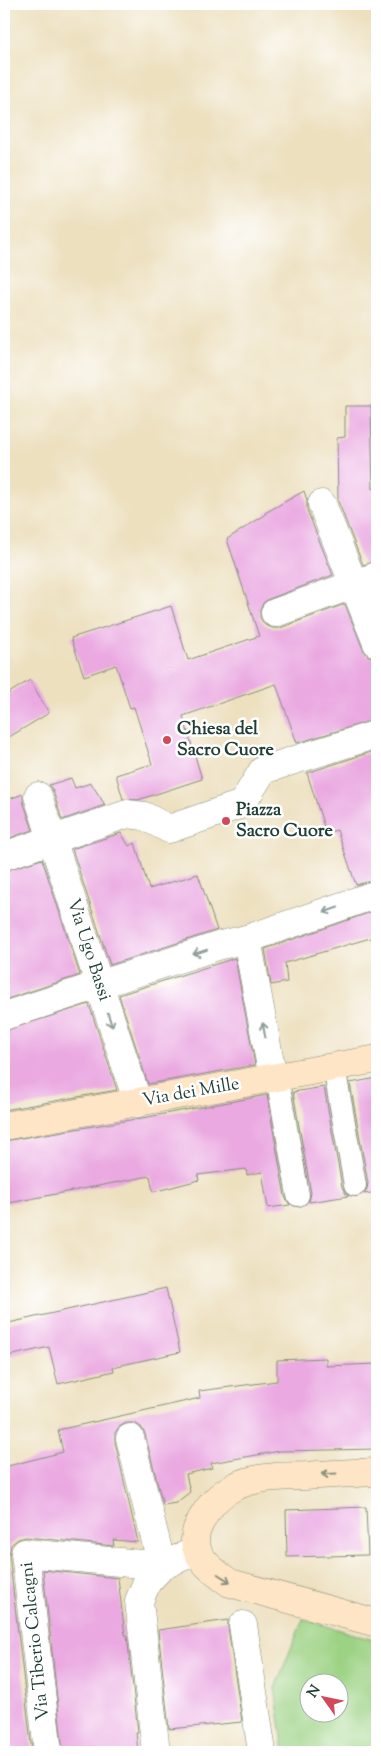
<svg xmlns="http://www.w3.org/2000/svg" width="381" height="1756" font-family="'Sorts Mill Goudy',serif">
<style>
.green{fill:#9cd283;stroke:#5e885c;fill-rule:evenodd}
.building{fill:#eaa9e1}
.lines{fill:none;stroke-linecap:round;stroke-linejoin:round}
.pedestrian-casing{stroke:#868e7a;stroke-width:24}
.minor-casing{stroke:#868e7a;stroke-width:29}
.secondary-casing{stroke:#868e7a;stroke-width:29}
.pedestrian{stroke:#fff;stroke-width:22}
.minor{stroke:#fff;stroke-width:28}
.secondary{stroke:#fee5c5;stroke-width:28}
.oneway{stroke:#8f9e9a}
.oneway2{stroke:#8e917c}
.poi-dot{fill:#d1495b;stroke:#fff;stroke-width:2}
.labels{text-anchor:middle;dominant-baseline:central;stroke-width:5;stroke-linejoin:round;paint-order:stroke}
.poi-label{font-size:18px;font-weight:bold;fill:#1f3d34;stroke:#fff;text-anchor:start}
.street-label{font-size:18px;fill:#1f3d34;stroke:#fff}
</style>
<rect width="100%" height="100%" fill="#fff"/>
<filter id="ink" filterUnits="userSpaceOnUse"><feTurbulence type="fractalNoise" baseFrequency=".02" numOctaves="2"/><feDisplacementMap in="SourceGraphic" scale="10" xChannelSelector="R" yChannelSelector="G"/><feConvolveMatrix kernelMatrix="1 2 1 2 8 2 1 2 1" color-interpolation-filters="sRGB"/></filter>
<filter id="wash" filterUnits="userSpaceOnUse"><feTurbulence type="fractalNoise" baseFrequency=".0096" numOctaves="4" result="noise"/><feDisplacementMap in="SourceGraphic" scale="20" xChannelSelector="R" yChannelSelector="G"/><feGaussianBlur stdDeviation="1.12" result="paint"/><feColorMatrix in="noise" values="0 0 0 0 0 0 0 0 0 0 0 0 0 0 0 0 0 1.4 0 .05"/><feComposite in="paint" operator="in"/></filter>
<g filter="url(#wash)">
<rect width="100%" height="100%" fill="#ede0bf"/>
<path class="green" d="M303,1619L377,1641V1752H284L275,1688ZM308,1684H338V1714H308Z"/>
<g id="blocks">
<g class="building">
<polygon points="345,406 371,406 373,489 377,487 377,561 363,565 338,501 337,438 345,437"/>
<polygon points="304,491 307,500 307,510 333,575 269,599 263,603 260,611 260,618 265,625 273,628 280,628 345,604 363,649 368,656 377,658 377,719 297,743 276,684 183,716 202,779 138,800 123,799 116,775 152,764 134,707 130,708 116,665 84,676 71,638 171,606 188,660 259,636 227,539 265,515 265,513"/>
<polygon points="30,680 49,713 4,740 4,696"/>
<polygon points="377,750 377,879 356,885 337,830 326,833 307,773"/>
<polygon points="71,778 75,788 91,783 105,805 62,820 53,791 49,785"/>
<polygon points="23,794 23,801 33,830 4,840 4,801"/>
<polygon points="121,833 129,846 135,843 149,889 198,874 217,930 110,965 72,849"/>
<polygon points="42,859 80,975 4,1000 4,871"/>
<polygon points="377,910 377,936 285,963 287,982 271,985 265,949"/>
<polygon points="235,958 255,1065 148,1084 119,995"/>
<polygon points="89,1004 117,1090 4,1110 4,1031"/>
<polygon points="377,1078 377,1192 364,1194 367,1189 368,1183 350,1083"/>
<polygon points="324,1087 342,1187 345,1193 349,1196 309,1202 311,1193 293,1092"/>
<polygon points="267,1095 285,1197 290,1205 268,1208 262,1172 247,1175 246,1169 198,1175 199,1180 153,1192 150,1176 4,1204 4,1141 142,1118"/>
<polygon points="166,1288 180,1352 113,1367 114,1371 58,1384 49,1347 4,1357 4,1324"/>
<polygon points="326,1358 326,1366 377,1364 377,1449 280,1451 211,1463 212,1468 186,1474 190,1492 176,1503 163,1505 145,1434 141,1427 135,1423 126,1423 119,1427 115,1433 115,1442 138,1542 113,1540 114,1546 26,1537 18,1539 11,1545 9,1555 32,1752 4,1752 4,1467 63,1452 58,1430 200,1398 199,1391 277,1381 277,1360"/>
<polygon points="366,1507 368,1555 287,1557 286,1510"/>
<polygon points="43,1570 118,1578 125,1635 127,1635 138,1732 136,1732 138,1752 63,1752"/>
<polygon points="228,1620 228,1627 242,1722 169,1729 158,1630"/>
</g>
</g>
</g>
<g filter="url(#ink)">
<use href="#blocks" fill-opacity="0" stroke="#868e7a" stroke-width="1"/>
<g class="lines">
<g class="pedestrian-casing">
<g id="pedestrian">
<polyline points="334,1067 355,1185"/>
<polyline points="277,1077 298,1195"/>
</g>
</g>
<g class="minor-casing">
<g id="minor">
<polyline points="322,504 377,643"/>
<polyline points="275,613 377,576"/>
<polyline points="38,796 138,1103"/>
<polyline points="4,856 127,814 144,816 169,829 242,804 263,770 377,734"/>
<polyline points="247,939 273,1078"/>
<polyline points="4,1016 221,945 247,939 377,894"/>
<polyline points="130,1438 162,1566 147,1582 139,1601 156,1752"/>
<polyline points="243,1625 262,1752"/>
<polyline points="48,1752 25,1553 162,1566 197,1550"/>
</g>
</g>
<g class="secondary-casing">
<g id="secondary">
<polyline points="4,1126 377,1059"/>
<path d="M377,1472C353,1473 329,1474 305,1476C281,1477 255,1476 234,1487C217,1495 204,1512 197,1529C188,1553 212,1571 230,1583L377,1623"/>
</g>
</g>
<use href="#pedestrian" class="pedestrian"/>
<use href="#minor" class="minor"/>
<use href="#secondary" class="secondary"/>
</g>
<defs><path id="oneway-shaft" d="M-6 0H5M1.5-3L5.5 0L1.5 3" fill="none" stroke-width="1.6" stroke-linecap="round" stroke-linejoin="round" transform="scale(1.25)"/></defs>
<g class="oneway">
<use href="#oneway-shaft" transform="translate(331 910) rotate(161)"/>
<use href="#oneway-shaft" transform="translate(200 952) rotate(162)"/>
<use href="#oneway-shaft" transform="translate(110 1020) rotate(72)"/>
<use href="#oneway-shaft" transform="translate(264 1030) rotate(-100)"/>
</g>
<g class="oneway2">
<use href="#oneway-shaft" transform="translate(329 1474) rotate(177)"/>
<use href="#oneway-shaft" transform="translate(224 1578) rotate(32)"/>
</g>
</g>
<g class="poi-dot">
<circle cx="167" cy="740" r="5"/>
<circle cx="226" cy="821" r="5"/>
</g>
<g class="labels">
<g class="poi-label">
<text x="177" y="730">Chiesa del<tspan x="177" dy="21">Sacro Cuore</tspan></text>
<text x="236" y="811">Piazza<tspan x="236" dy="21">Sacro Cuore</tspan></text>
</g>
<g class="street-label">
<text transform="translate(88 950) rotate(72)">Via Ugo Bassi</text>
<text transform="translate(191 1093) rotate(-10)">Via dei Mille</text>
<text transform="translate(36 1641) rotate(-96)">Via Tiberio Calcagni</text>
</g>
</g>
<rect width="381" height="1756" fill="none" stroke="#fff" stroke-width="20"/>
<g transform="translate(324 1698) rotate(303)"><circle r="24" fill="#ffffff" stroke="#a5b1ae"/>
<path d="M0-4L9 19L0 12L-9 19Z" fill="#d1495b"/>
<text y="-8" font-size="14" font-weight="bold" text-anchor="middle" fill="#1f3d34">N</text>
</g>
</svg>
